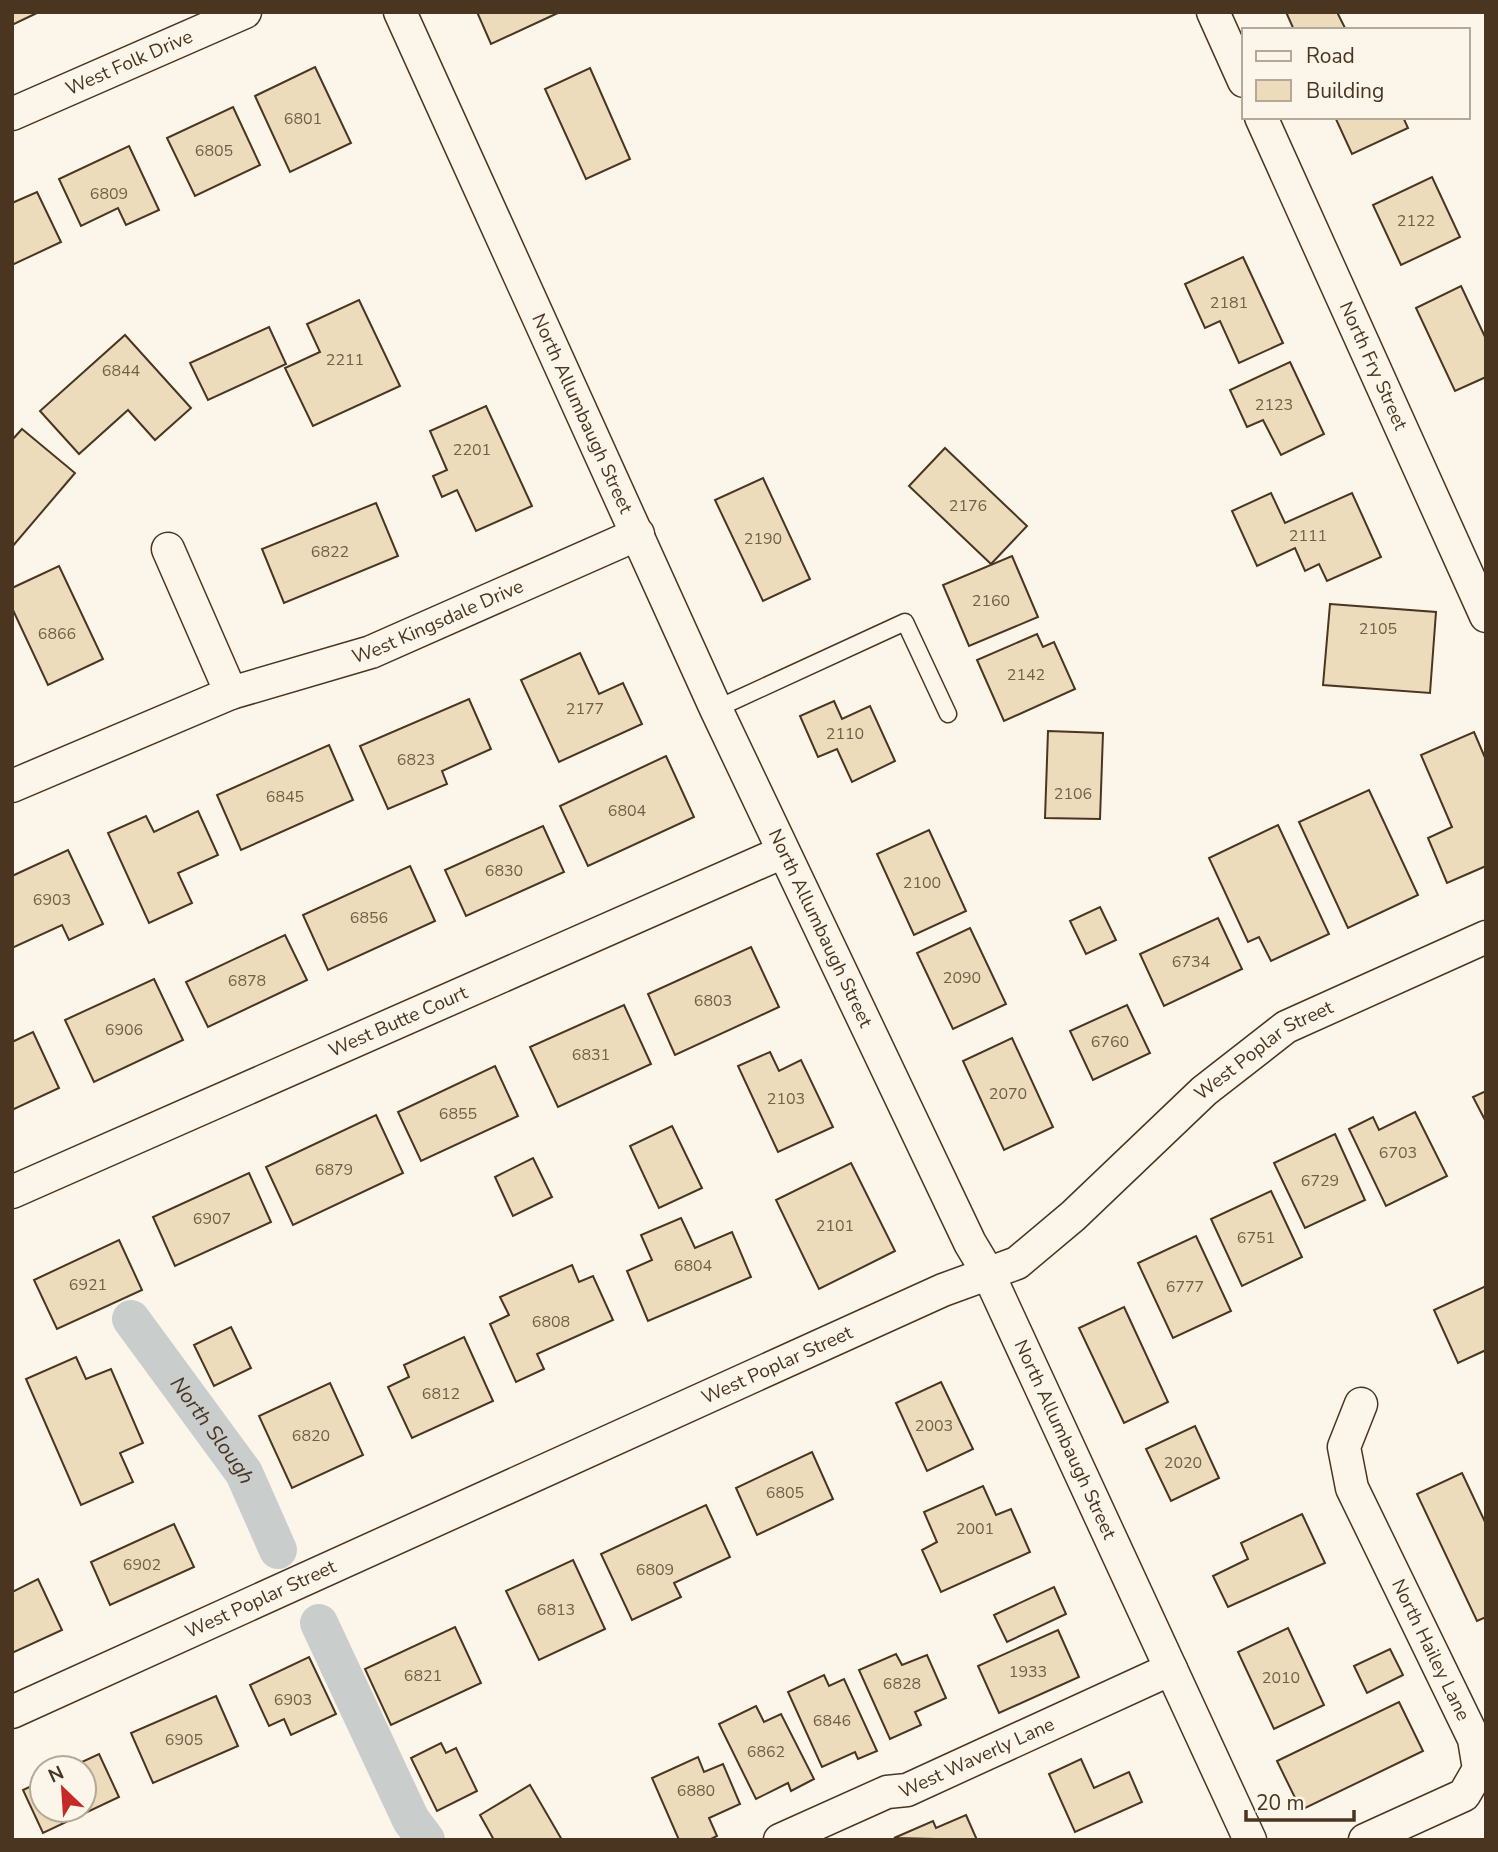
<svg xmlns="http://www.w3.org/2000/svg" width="1498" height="1852" font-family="'Nunito Sans',sans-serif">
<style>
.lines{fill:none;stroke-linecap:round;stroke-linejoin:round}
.canal{stroke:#c9cecd;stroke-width:38}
.building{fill:#ecdcbc;stroke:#4a3520;stroke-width:2}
.lane-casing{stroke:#4a3520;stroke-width:19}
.street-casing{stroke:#4a3520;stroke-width:35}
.lane{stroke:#fbf6e9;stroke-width:16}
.street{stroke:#fbf6e9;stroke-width:32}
.labels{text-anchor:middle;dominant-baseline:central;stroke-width:5;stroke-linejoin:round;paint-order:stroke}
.number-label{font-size:16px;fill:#725f47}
.street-label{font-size:19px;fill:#4a3520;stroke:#fbf6e9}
.water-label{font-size:21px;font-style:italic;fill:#4a3520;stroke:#fbf6e9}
</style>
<rect width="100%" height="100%" fill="#fbf6e9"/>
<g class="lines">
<g class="canal">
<path id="s1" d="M131,1319L244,1473L278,1550"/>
<polyline points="319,1623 411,1820 426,1840"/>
</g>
</g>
<g class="building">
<polygon points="12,12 39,12 12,25"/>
<polygon points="477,12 560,12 491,44"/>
<polygon points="1286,12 1337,12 1346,30 1294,30"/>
<polygon points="315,67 351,143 290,172 255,96"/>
<polygon points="590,68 630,159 586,179 545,89"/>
<polygon points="233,107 260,165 195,196 167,138"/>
<polygon points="1335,117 1403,117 1408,128 1352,154"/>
<polygon points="129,146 159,210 126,225 118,208 81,226 59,179"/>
<polygon points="1432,177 1460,237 1401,265 1373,205"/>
<polygon points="37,192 61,242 12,265 12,203"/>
<polygon points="1243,257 1283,343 1239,363 1220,321 1205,328 1185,284"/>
<polygon points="1461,286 1486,339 1486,377 1455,391 1416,308"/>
<polygon points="359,300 400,386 313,426 285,368 320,352 307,324"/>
<polygon points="269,327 286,364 208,400 190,363"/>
<polygon points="125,335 191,408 155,440 128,410 79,454 40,411"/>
<polygon points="1290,362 1324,434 1281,455 1263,420 1247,427 1230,390"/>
<polygon points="486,406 532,506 476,531 457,490 442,497 433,476 447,470 430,431"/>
<polygon points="22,429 75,473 12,547 12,440"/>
<polygon points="945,448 1027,526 991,564 909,486"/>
<polygon points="763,478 810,579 763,601 715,500"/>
<polygon points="1271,493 1285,523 1352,493 1381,557 1327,581 1319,564 1305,571 1295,548 1257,566 1232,511"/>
<polygon points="376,503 398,556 284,603 262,549"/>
<polygon points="1012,556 1038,617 969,646 943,585"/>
<polygon points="59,566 103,659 48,685 12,608 12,588"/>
<polygon points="1330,604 1436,612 1430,693 1323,685"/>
<polygon points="1037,634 1043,647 1054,642 1075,689 1004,721 977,660"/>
<polygon points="580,653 599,694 623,683 642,724 559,762 521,680"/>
<polygon points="469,699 491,749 442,771 447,784 388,809 360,746"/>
<polygon points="834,701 842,719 870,706 895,761 852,782 837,749 818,757 800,716"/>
<polygon points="1048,731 1103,733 1100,819 1045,818"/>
<polygon points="1474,732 1486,760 1486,866 1447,883 1428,838 1452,827 1421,755"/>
<polygon points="329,745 353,800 241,850 217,795"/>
<polygon points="666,756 694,817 588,866 560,806"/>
<polygon points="1369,790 1418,895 1348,928 1299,822"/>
<polygon points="198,811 218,855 178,873 192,903 149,923 108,833 146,816 154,832"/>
<polygon points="1278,825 1329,934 1271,961 1259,937 1248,942 1209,858"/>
<polygon points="543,826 564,872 466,916 445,870"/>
<polygon points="929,830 966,911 914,935 877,854"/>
<polygon points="68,850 103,924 69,940 62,925 12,948 12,876"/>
<polygon points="410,866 435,921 328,970 303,915"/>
<polygon points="1100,907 1116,940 1086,954 1070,921"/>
<polygon points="1218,918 1242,969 1164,1006 1140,954"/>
<polygon points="970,928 1006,1004 953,1029 917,953"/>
<polygon points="285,935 307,980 208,1027 186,982"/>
<polygon points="751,947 779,1007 675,1055 648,994"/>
<polygon points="154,979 183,1040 94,1082 65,1020"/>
<polygon points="624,1005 651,1064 558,1107 530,1047"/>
<polygon points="1127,1005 1150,1053 1093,1080 1070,1031"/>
<polygon points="33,1032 59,1088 12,1110 12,1042"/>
<polygon points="1012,1038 1053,1127 1004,1150 963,1061"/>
<polygon points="770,1052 779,1071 801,1060 833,1127 778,1152 738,1066"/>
<polygon points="495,1066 518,1116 421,1161 398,1112"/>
<polygon points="1486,1091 1486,1122 1473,1097"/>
<polygon points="1415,1112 1447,1176 1386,1206 1349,1129 1373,1117 1379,1130"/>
<polygon points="376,1115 403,1173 293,1225 266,1167"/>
<polygon points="672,1126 702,1188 659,1208 630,1146"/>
<polygon points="1335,1134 1365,1200 1305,1228 1274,1163"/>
<polygon points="533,1158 552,1197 513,1216 495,1177"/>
<polygon points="851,1163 895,1251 819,1289 776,1200"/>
<polygon points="249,1173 271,1222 175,1266 153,1217"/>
<polygon points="1271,1191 1302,1257 1242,1286 1211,1219"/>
<polygon points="681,1218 695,1248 732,1232 751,1277 648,1321 627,1271 652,1260 641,1235"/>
<polygon points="1196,1236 1231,1311 1173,1338 1138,1263"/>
<polygon points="119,1240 142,1290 57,1329 34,1280"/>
<polygon points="572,1265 579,1282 593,1276 613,1320 537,1354 544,1369 516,1382 490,1324 509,1315 500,1297"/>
<polygon points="1486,1286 1486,1350 1458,1363 1434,1310"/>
<polygon points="1124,1307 1168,1402 1124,1423 1079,1328"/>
<polygon points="231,1327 251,1368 214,1386 194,1345"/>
<polygon points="464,1337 493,1401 412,1438 388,1387 409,1377 404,1365"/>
<polygon points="76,1357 86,1379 111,1369 143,1443 120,1453 133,1482 81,1505 26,1379"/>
<polygon points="941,1382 973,1449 927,1471 896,1403"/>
<polygon points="330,1383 363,1455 292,1488 259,1416"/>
<polygon points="1195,1426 1219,1478 1171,1501 1146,1449"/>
<polygon points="812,1452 833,1499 757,1535 736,1488"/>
<polygon points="1462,1473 1486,1524 1486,1617 1477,1621 1417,1494"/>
<polygon points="983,1486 996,1515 1011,1509 1030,1552 941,1592 922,1550 937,1542 924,1512"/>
<polygon points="706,1505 730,1557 674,1583 681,1597 632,1620 601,1554"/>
<polygon points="1302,1514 1325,1563 1228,1607 1213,1576 1248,1559 1241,1543"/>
<polygon points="174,1524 194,1567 110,1605 91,1562"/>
<polygon points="573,1560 605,1629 539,1660 506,1591"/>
<polygon points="38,1579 62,1630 12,1653 12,1592"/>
<polygon points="1054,1587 1066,1614 1007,1642 994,1615"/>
<polygon points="455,1627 481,1683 391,1725 365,1669"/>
<polygon points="1288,1628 1324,1705 1274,1729 1238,1652"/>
<polygon points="1058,1630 1079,1677 999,1713 978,1666"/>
<polygon points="1390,1649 1403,1675 1367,1693 1354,1666"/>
<polygon points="896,1654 902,1665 927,1655 946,1698 915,1712 921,1725 890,1739 859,1670"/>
<polygon points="309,1657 336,1714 291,1735 284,1719 269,1726 250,1685"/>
<polygon points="824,1675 829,1686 844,1679 877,1751 858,1759 855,1752 822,1767 788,1692"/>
<polygon points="216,1696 238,1746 153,1783 131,1733"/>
<polygon points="1399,1702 1423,1751 1301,1810 1277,1761"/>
<polygon points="756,1706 764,1722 781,1714 814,1779 791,1791 788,1783 756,1799 719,1724"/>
<polygon points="441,1743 446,1753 456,1748 477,1791 437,1811 411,1758"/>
<polygon points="99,1754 119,1797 43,1833 23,1790 42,1781 42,1810 84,1810 84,1768 69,1768"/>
<polygon points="698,1757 704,1772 723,1764 740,1804 709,1818 717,1836 709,1840 679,1840 652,1778"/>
<polygon points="1081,1759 1094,1788 1129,1772 1142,1802 1075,1832 1049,1774"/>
<polygon points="530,1785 562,1840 494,1840 480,1815"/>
<polygon points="966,1815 977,1840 894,1838 933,1821 936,1828"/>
</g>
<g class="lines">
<g class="lane-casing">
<polyline id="lane" points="716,709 905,622 948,714"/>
</g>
<g class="street-casing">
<g id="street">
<path id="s2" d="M400,12L716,709L970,1243L988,1273L1250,1840"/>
<polyline points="1213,12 1244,81"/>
<path id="s3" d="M12,114L245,12"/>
<path id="s4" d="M1261,117L1486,616"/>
<polyline points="168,549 231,693"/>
<path id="s5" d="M12,786L231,693L371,652L638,534"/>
<path id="s6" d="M12,1192L783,852"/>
<path id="s7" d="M1361,1404L1344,1447L1352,1488L1474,1739L1479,1769L1464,1795L1365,1840"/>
<path id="s8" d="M12,1712L943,1290L1017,1263L1073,1216L1204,1091L1286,1027L1486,937"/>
<path id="s9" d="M780,1840L887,1792L907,1790L1171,1669"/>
</g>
</g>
<use href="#lane" class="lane"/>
<use href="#street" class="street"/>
</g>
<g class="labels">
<g class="number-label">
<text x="303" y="119">6801</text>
<text x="214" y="151">6805</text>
<text x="109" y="194">6809</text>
<text x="1416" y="221">2122</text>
<text x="1229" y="303">2181</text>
<text x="345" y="360">2211</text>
<text x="121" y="371">6844</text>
<text x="1274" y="405">2123</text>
<text x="472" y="450">2201</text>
<text x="968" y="506">2176</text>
<text x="1308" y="536">2111</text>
<text x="763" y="539">2190</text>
<text x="330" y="552">6822</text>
<text x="991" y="601">2160</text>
<text x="1378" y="629">2105</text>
<text x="57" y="634">6866</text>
<text x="1026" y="675">2142</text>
<text x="585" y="709">2177</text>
<text x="845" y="734">2110</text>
<text x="416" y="760">6823</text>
<text x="1073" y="794">2106</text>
<text x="285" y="797">6845</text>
<text x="627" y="811">6804</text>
<text x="504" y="871">6830</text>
<text x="922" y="883">2100</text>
<text x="52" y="900">6903</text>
<text x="369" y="918">6856</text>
<text x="1191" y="962">6734</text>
<text x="962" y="978">2090</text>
<text x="247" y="981">6878</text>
<text x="713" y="1001">6803</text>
<text x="124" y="1030">6906</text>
<text x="1110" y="1042">6760</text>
<text x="591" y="1055">6831</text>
<text x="1008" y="1094">2070</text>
<text x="786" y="1099">2103</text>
<text x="458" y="1114">6855</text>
<text x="1398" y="1153">6703</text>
<text x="334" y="1170">6879</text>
<text x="1320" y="1181">6729</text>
<text x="212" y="1219">6907</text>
<text x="835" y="1226">2101</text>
<text x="1256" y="1238">6751</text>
<text x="693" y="1266">6804</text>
<text x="88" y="1285">6921</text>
<text x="1185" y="1287">6777</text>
<text x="551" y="1322">6808</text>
<text x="441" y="1394">6812</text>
<text x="934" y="1426">2003</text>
<text x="311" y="1436">6820</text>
<text x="1183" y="1463">2020</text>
<text x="785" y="1493">6805</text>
<text x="975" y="1529">2001</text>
<text x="142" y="1565">6902</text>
<text x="655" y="1570">6809</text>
<text x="556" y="1610">6813</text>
<text x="1028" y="1672">1933</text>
<text x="423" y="1676">6821</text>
<text x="1281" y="1678">2010</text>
<text x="902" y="1684">6828</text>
<text x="293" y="1700">6903</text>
<text x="832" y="1721">6846</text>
<text x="184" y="1740">6905</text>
<text x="766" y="1752">6862</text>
<text x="696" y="1791">6880</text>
</g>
<g class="street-label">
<text stroke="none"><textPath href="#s3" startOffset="128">West Folk Drive</textPath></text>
<text stroke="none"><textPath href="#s4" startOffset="273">North Fry Street</textPath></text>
<text stroke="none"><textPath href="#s2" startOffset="441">North Allumbaugh Street</textPath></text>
<text stroke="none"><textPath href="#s5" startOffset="457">West Kingsdale Drive</textPath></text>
<text stroke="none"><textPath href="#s2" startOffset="1008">North Allumbaugh Street</textPath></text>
<text stroke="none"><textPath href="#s6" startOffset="422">West Butte Court</textPath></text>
<text stroke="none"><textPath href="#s8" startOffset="1428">West Poplar Street</textPath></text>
<text stroke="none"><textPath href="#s8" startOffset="840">West Poplar Street</textPath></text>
<text stroke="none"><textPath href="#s2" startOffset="1575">North Allumbaugh Street</textPath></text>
<text stroke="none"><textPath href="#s8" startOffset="273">West Poplar Street</textPath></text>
<text stroke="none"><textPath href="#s7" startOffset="268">North Hailey Lane</textPath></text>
<text stroke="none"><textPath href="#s9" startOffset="214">West Waverly Lane</textPath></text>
</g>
<g class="water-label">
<text stroke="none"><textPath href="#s1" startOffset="138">North Slough</textPath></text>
</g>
</g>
<rect width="1498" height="1852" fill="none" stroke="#4a3520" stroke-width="28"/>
<rect x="1242" y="28" width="228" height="91" fill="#fbf6e9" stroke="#b4a999" stroke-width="2"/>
<rect x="1256" y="51" width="35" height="10" fill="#fbf6e9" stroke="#b4a999" stroke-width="2"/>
<text x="1306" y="63" font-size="21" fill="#4a3520">Road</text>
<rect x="1256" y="80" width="35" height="21" fill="#ecdcbc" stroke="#b4a999" stroke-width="2"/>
<text x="1306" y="98" font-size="21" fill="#4a3520">Building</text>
<g transform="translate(63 1789) rotate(335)"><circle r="33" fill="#fbf6e9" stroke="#b4a999" stroke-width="2"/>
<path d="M0-5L12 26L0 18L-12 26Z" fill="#c62828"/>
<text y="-10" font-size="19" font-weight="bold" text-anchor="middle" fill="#4a3520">N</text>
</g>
<path d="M1246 1810v10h108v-10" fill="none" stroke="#4a3520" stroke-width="3.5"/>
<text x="1256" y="1810" font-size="21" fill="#4a3520" stroke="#fbf6e9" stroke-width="5" paint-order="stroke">20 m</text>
</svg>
